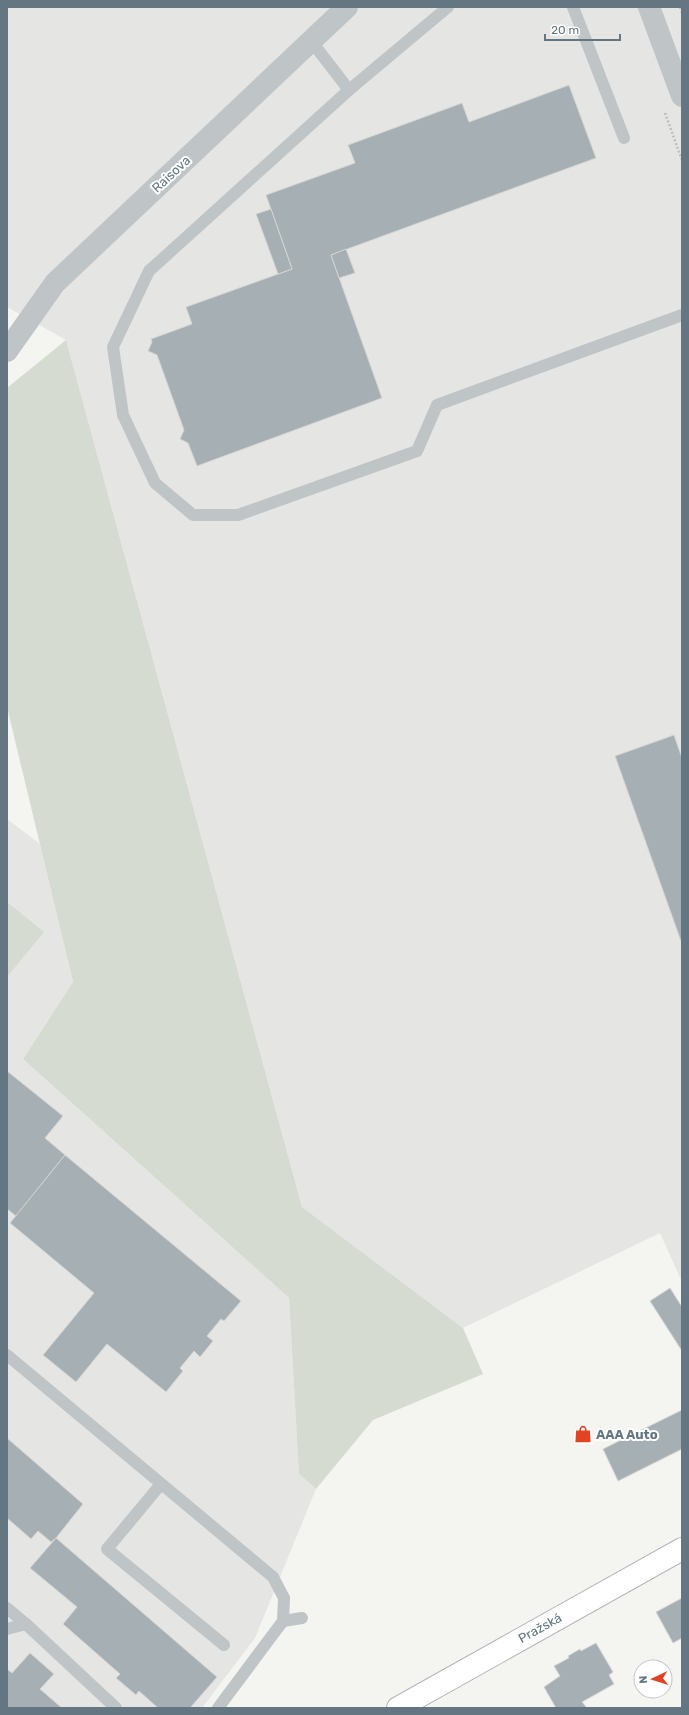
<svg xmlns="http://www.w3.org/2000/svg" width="689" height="1715" font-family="Rubik,sans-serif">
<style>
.built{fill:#e5e6e4}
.green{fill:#d6dbd1}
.building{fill:#a6afb3;stroke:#d5d5d3}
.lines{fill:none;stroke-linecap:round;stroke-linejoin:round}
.secondary-casing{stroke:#b1b7bb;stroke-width:24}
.path{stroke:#bbbdbf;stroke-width:2.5;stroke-dasharray:2 2;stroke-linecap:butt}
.lane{stroke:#bfc4c6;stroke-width:12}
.street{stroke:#bfc4c6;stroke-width:22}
.secondary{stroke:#fff;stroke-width:22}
.labels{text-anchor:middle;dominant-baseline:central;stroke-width:4;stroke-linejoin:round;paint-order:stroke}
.street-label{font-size:13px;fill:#637681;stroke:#fff}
.poi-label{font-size:13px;font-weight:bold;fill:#637681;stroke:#fff;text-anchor:start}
</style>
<rect width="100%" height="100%" fill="#f4f4f0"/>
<g class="built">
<polygon points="7,7 682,7 682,1282 660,1233 463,1328 302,1207 66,340 7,307"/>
<polygon points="7,819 40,844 73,982 23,1059 289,1298 299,1474 316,1489 255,1638 202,1708 7,1708"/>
</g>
<g class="green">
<polygon points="66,340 302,1207 463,1328 483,1374 373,1420 316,1489 299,1474 289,1298 23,1059 73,982 7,707 7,388"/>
<polygon points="7,902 44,932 7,977"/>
</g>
<g class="building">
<polygon points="569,85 596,158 331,255 382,398 197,466 188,443 180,439 184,430 157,355 148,351 152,342 151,339 192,324 186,307 292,269 266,195 355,163 348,145 462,103 469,122"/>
<polygon points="271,209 292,269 278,274 256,214"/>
<polygon points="346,249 355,273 339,278 331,255"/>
<polygon points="674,735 682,758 682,944 615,756"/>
<polygon points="7,1071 63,1116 45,1138 65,1155 16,1216 7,1209"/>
<polygon points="65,1155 241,1301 224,1321 221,1319 207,1336 213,1341 200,1357 194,1351 180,1368 183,1371 166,1392 107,1344 76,1382 43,1355 94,1293 10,1223"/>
<polygon points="670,1288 682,1307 682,1351 650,1301"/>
<polygon points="682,1410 682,1449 618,1481 603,1449"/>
<polygon points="7,1438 83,1504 56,1538 51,1542 38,1531 31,1539 7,1518"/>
<polygon points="56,1538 217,1677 190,1708 158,1708 139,1691 136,1695 116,1678 120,1674 63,1624 77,1607 30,1568"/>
<polygon points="682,1598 682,1638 673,1643 656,1612"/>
<polygon points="596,1643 613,1672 609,1675 614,1684 582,1702 587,1708 556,1708 544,1687 560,1676 554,1666 569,1658 568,1656 580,1649 581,1651"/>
<polygon points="30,1653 54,1674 40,1689 62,1708 7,1708 7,1669 12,1673"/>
</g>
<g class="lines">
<g class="secondary-casing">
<polyline id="secondary" points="398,1708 682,1549"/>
</g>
<g class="path">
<polyline points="680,7 682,13"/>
<polyline points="665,113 682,160"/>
</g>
<g class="lane">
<polyline points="448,7 349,90 149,271 113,347 123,415 155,483 193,515 238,515 417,451 437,405 682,315"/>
<polyline points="573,7 624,138"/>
<polyline points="312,42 349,90"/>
<polyline points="7,1355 273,1577 284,1598 283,1621 218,1708"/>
<polyline points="161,1484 107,1549 224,1645"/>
<polyline points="7,1608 26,1624"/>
<polyline points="283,1621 302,1618"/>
<polyline points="7,1629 26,1624 116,1708"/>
</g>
<g class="street">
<polyline points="649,7 682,96"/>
<polyline points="7,351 55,283 347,7"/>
</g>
<use href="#secondary" class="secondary"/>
</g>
<defs>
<g id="shop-bare" transform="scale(1.38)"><path d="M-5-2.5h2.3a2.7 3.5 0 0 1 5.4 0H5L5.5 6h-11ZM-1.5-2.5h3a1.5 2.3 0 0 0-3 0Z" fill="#e24322" stroke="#fff" stroke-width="2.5" paint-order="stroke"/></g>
</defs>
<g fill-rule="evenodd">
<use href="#shop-bare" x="583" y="1434"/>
</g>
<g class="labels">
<g class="street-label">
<text transform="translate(171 174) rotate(-43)">Raisova</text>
<text transform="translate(540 1628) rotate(-29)">Pražská</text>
</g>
<g class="poi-label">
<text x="596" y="1434">AAA Auto</text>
</g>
</g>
<rect width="689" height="1715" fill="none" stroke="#637681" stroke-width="16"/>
<g transform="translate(653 1679) rotate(266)"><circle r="19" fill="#ffffff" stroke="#c1c8cd"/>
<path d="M0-3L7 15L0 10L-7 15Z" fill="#e24322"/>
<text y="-6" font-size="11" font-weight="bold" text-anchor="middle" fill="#637681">N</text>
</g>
<path d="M545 34v6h75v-6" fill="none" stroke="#637681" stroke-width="2"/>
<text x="551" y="34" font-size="12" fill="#637681" stroke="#ffffff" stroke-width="3" paint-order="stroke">20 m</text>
</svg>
